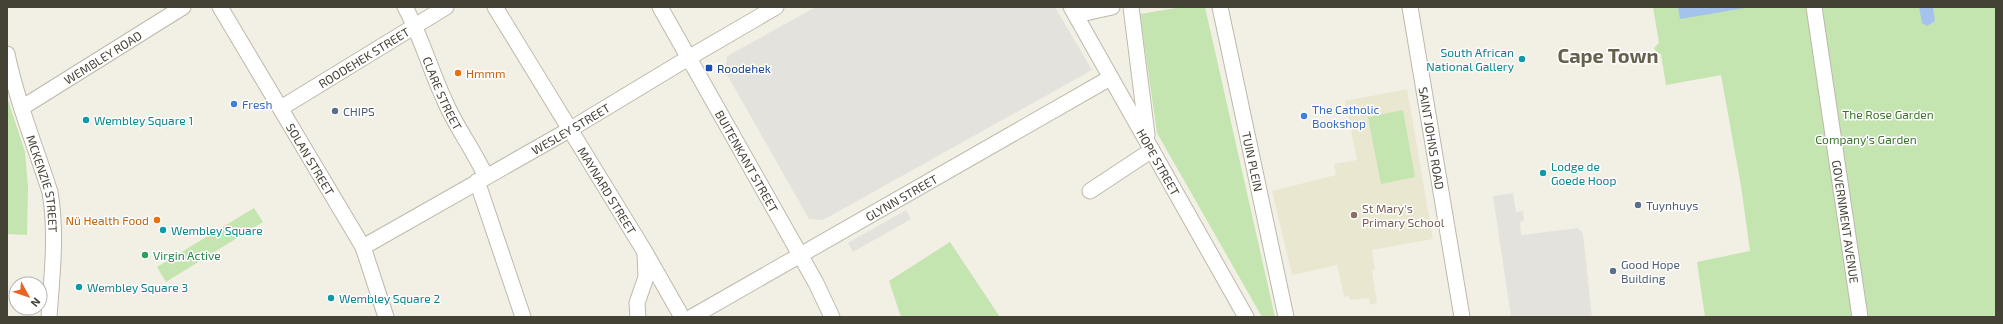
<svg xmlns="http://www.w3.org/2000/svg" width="2003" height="324" font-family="'Exo 2',sans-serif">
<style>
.education{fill:#eae7d0}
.green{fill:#c4e4b0}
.parking{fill:#e3e2dd}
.water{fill:#a4c3ec}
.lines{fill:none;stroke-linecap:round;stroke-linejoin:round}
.minor-casing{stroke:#bdb9a9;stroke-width:17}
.minor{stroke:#fff;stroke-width:15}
.culture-dot{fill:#0f9aa8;stroke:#fff;stroke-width:1.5}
.transit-dot{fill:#1a4fb4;stroke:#fff;stroke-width:1.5}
.food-dot{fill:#e8710a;stroke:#fff;stroke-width:1.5}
.shop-dot{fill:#3f7fe0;stroke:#fff;stroke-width:1.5}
.service-dot{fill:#5c6f8a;stroke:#fff;stroke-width:1.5}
.education-dot{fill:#8d6e63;stroke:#fff;stroke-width:1.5}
.leisure-dot{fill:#2e9e5b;stroke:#fff;stroke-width:1.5}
.labels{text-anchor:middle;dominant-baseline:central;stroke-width:3;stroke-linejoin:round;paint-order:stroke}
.culture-label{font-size:12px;fill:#0d838f;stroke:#fff;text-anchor:start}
.street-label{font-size:12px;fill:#444135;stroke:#fff}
.transit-label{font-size:12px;fill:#164399;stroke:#fff;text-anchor:start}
.food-label{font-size:12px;fill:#c56008;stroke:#fff;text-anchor:start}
.shop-label{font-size:12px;fill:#366cbe;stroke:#fff;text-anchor:start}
.service-label{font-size:12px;fill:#4e5e75;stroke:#fff;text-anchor:start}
.park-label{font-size:12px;fill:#3b732c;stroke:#fff}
.education-label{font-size:12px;fill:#785e54;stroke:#fff;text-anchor:start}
.leisure-label{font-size:12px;fill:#27864d;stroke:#fff;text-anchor:start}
.town-label{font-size:20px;font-weight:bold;fill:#66604d;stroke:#fff}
</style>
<rect width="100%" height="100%" fill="#f2f0e5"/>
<polygon class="education" points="1407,89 1433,239 1372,250 1375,270 1372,270 1377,303 1370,305 1369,298 1350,300 1349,296 1344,297 1337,265 1292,275 1272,191 1336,175 1334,164 1357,160 1345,101"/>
<g class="green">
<polygon points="1182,7 1205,7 1275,317 1262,317 1157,133 1140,14"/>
<polygon points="1653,7 1996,7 1996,317 1705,317 1697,262 1750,251 1741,186 1721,75 1666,85 1661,54 1657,53 1654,48 1659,43"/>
<polygon points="7,97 25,152 28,187 27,235 7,234"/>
<polygon points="1403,110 1415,177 1381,184 1368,117"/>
<polygon points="254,208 263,222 166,282 157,267"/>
<polygon points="950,242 1000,317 901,317 889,281"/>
</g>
<g class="parking">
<polygon points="816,7 1055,7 1092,70 823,220 809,219 725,71 727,56"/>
<polygon points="1513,193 1516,212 1523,211 1524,221 1520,222 1521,235 1578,228 1583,234 1592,317 1511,317 1493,196"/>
<polygon points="906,210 911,219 853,252 848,243"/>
</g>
<g class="water">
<polygon points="1678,7 1751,7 1680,19"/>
<polygon points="1919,7 1933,7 1935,21 1927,26 1922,23"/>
</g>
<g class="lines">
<g class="minor-casing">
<g id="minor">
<path id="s1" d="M220,7L363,247L386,317"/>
<path id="s2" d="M405,7C421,36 430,69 444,99C455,126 474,150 486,177"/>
<path id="s3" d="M495,7L645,252L682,317"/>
<path id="s4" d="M660,7L816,283L832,317"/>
<path id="s5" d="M1071,7L1246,317"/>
<polyline points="1131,7 1147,135"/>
<path id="s6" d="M1220,7L1286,317"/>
<path id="s7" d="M1410,7L1462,317"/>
<path id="s8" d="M1814,7L1860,317"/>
<polyline points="1076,15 1112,7"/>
<path id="s9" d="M7,54C17,101 35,146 50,192C57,233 52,275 49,317"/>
<path id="s10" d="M23,107L183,7"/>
<path id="s11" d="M281,108L446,7"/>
<polyline points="477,181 523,317"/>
<polyline points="1090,191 1152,150"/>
<path id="s12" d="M363,247L569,130L690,57L776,7"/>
<polyline points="638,317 637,303 646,277 645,254"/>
<path id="s13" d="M692,317L1110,78"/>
</g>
</g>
<use href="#minor" class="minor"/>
</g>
<g class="culture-dot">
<circle cx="1522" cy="59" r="4"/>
<circle cx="86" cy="120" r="4"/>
<circle cx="1543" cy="173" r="4"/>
<circle cx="163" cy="230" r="4"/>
<circle cx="79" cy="287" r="4"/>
<circle cx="331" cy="298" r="4"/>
</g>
<rect class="transit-dot" x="705" y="64" width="8" height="8" rx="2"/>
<g class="food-dot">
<circle cx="458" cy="73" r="4"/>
<circle cx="157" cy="220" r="4"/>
</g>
<g class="shop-dot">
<circle cx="234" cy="104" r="4"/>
<circle cx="1304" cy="116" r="4"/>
</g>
<g class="service-dot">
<circle cx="335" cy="111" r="4"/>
<circle cx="1638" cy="205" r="4"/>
<circle cx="1613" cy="271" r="4"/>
</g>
<circle class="education-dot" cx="1354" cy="215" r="4"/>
<circle class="leisure-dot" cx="145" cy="255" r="4"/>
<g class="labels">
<g class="culture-label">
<text x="1514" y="52" text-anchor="end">South African<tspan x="1514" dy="14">National Gallery</tspan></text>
<text x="94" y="120">Wembley Square 1</text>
<text x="1551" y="166">Lodge de<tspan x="1551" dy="14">Goede Hoop</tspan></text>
<text x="171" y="230">Wembley Square</text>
<text x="87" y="287">Wembley Square 3</text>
<text x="339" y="298">Wembley Square 2</text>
</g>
<g class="street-label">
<text stroke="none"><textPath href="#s10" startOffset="94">WEMBLEY ROAD</textPath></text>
<text stroke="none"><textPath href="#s11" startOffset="97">ROODEHEK STREET</textPath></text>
<text stroke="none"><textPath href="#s2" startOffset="94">CLARE STREET</textPath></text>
<text stroke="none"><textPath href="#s12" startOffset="239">WESLEY STREET</textPath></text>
<text stroke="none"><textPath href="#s7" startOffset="133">SAINT JOHNS ROAD</textPath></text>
<text stroke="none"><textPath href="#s1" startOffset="177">SOLAN STREET</textPath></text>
<text stroke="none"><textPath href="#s4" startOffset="177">BUITENKANT STREET</textPath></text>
<text stroke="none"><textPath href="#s5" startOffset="178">HOPE STREET</textPath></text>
<text stroke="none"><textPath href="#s6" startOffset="158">TUIN PLEIN</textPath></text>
<text stroke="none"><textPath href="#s9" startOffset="135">MCKENZIE STREET</textPath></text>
<text stroke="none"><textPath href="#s3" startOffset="215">MAYNARD STREET</textPath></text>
<text stroke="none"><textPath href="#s13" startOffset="241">GLYNN STREET</textPath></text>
<text stroke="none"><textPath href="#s8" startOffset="217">GOVERNMENT AVENUE</textPath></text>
</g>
<g class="transit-label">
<text x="717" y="68">Roodehek</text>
</g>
<g class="food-label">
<text x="466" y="73">Hmmm</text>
<text x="149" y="220" text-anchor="end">Nü Health Food</text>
</g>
<g class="shop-label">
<text x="242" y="104">Fresh</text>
<text x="1312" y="109">The Catholic<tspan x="1312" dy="14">Bookshop</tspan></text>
</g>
<g class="service-label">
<text x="343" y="111">CHIPS</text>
<text x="1646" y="205">Tuynhuys</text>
<text x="1621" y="264">Good Hope<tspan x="1621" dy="14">Building</tspan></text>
</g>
<g class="park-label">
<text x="1888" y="114">The Rose Garden</text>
<text x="1866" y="139">Company's Garden</text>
</g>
<g class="education-label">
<text x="1362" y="208">St Mary's<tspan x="1362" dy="14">Primary School</tspan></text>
</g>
<g class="leisure-label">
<text x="153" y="255">Virgin Active</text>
</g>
<g class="town-label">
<text x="1608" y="55">Cape Town</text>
</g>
</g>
<rect width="2003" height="324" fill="none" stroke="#444135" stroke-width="16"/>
<g transform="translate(28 296) rotate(130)"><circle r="19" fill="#ffffff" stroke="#b4b3ae"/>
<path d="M0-3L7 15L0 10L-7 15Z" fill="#ef611f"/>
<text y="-6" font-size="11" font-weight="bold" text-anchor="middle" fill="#444135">N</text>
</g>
</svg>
